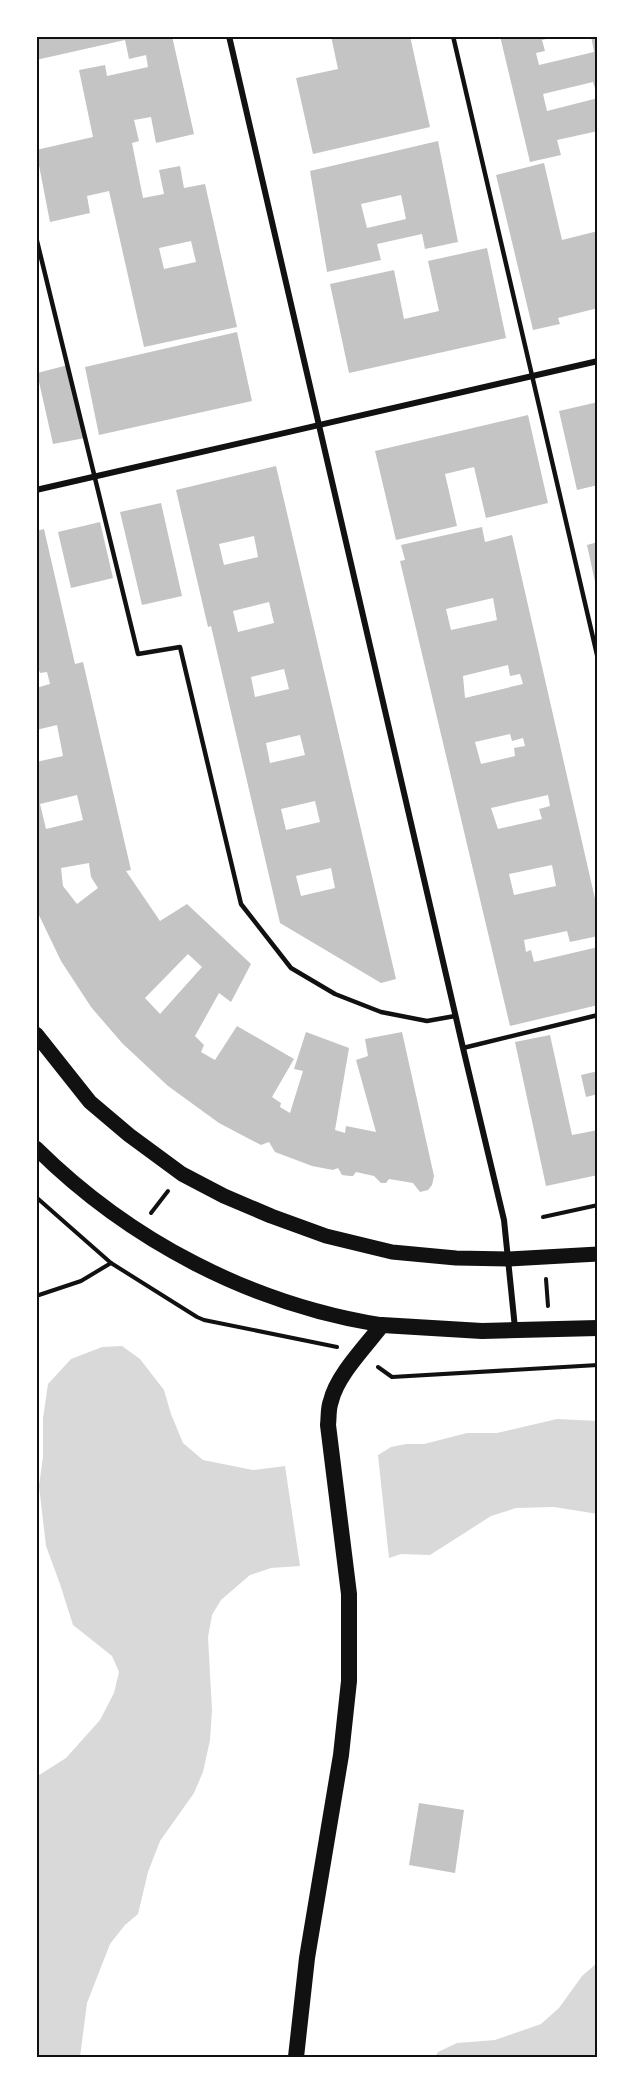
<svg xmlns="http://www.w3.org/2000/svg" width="634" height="2093" font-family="Inter,sans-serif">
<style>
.water{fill:#d9d9d9}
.building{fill:#c4c4c4;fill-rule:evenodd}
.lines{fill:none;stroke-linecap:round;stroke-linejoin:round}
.path{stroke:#111;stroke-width:4}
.service{stroke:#111;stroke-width:4.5}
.minor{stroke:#111;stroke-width:6}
.primary{stroke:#111;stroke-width:15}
.trunk{stroke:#111;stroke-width:16}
.neatline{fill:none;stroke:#111;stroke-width:2}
</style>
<rect width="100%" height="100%" fill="#fff"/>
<g class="water">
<polygon points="122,1346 140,1359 164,1390 171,1414 183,1443 203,1460 253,1470 285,1466 300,1566 271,1568 250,1575 221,1600 212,1615 208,1637 212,1710 210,1740 203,1772 194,1793 160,1841 148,1872 138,1914 125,1925 110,1944 87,2003 80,2057 36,2057 36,1777 66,1758 100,1720 114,1693 119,1672 112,1656 73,1625 60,1584 46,1546 39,1486 43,1457 43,1418 48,1384 71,1359 102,1347"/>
<polygon points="557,1419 598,1421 598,1514 554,1507 516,1508 491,1516 430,1555 401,1554 389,1558 378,1455 391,1447 406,1444 424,1444 467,1433 497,1433"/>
<polygon points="598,1962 598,2057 435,2057 438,2052 457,2043 495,2040 541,2024 559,2008 582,1976"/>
</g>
<g class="building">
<path d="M36,36H172L194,134L156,143L151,117L134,120L139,141L132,143L143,198L164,194L159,170L180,166L184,188L205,184L237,327L144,347L109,191L87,196L90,213L50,222L36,150L93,137L79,70L105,65L107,76L148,67L146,55L129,59L125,40L36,60ZM191,241L196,262L164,269L159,248Z"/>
<polygon points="331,36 410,36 430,127 313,154 296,78 338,69"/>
<polygon points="500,36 557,36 542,40 545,51 536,53 539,65 594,52 591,36 598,36 598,97 593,82 543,94 547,111 598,98 598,131 557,140 561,155 530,162"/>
<path d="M438,141L458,242L425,249L422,234L377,244L381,260L327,272L310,171ZM401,195L406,219L367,228L361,204Z"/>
<polygon points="544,163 562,240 598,231 598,308 558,318 560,324 533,330 496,175"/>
<polygon points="487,248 506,338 349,373 330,284 394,270 404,319 439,311 428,261"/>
<polygon points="237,332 252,401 99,435 85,367"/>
<polygon points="68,365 85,438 53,444 37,373"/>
<polygon points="598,402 598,485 577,490 559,411"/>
<polygon points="528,415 548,503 486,518 474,467 445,474 457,526 396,540 375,451"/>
<path d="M276,466L396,979L381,983L280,923L211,626L208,627L176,490ZM254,536L258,557L224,565L219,544ZM269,602L274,623L238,632L233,611ZM284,669L289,689L255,697L251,677ZM300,735L305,755L270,763L266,743ZM315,801L320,822L286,830L281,809ZM331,868L335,888L301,896L296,876Z"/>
<polygon points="161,503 182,596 142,605 120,512"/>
<polygon points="100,522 113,578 71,588 58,532"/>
<path d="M482,527L485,542L512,535L598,912V936L570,942L567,931L524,940L526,952L531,950L534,962L598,947V1005L510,1026L400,561L405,560L401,545ZM493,598L497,620L451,630L446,609ZM508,665L510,676L520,674L523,684L465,698L463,676ZM510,734L512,741L523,738L525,746L514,748L515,756L481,764L475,742ZM548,795L550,806L539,809L542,819L498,829L491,808ZM552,865L556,886L514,895L509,874Z"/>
<path d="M44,529L75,664L83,662L131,870L126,871L160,921L187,904L251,964L231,1002L219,993L195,1036L204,1045L201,1052L215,1060L237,1026L294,1059L272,1097L281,1103L280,1107L290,1113L303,1071L294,1069L306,1032L349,1048L335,1130L345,1133L346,1126L376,1132L356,1060L368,1056L365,1039L402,1032L434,1176L432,1185L428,1190L420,1192L413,1183L389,1179L386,1183H381L374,1176L356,1172L353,1176H350L342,1175L338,1168L333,1170L312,1166L275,1152L269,1142L261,1145L219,1123L168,1086L122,1043L91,1007L61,961L36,909V762L63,756L57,725L36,730V688L50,684L47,672L40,673L36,661V531ZM77,795L83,820L46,829L40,804ZM89,863L91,877L98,888L77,904L63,886L61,868ZM188,954L202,967L160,1014L145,998Z"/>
<polygon points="598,542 598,591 597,591 587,545"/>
<polygon points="550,1035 572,1135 598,1130 598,1175 546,1186 515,1042"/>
<polygon points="598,1071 598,1094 586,1097 581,1075"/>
<polygon points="419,1803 464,1810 455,1873 409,1865"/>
</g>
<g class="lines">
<g class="path">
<polyline points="36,1197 111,1263 197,1317 204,1320 337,1347"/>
<polyline points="151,1213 168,1191"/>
<polyline points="543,1217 598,1205"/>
<polyline points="546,1279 548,1306"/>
<polyline points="36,1296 81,1281 111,1263"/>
<polyline points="378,1367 392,1377 598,1365"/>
</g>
<g class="service">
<polyline points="453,36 598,659"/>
<polyline points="36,237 138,654 180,647 241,904 291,968 335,994 381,1012 427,1021 455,1016"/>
<polyline points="463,1048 598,1015"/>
</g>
<g class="minor">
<polyline points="229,36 463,1048 504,1220 515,1328"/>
<polyline points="36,490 598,361"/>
</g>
<g class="primary">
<polyline points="36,1034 90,1102 129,1135 182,1174 224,1196 271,1216 326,1236 392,1252 456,1258 509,1259 598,1254"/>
<path d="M36,1148C130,1241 251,1304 382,1325"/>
</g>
<path class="trunk" d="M296,2057L307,1958L341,1755L349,1681V1594L328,1425C329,1416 328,1408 331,1401C337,1375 366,1346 382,1325L482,1331L598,1328"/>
</g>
<rect width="634" height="2093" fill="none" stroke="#ffffff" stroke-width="75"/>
<rect x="38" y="38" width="558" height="2018" class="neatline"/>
</svg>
